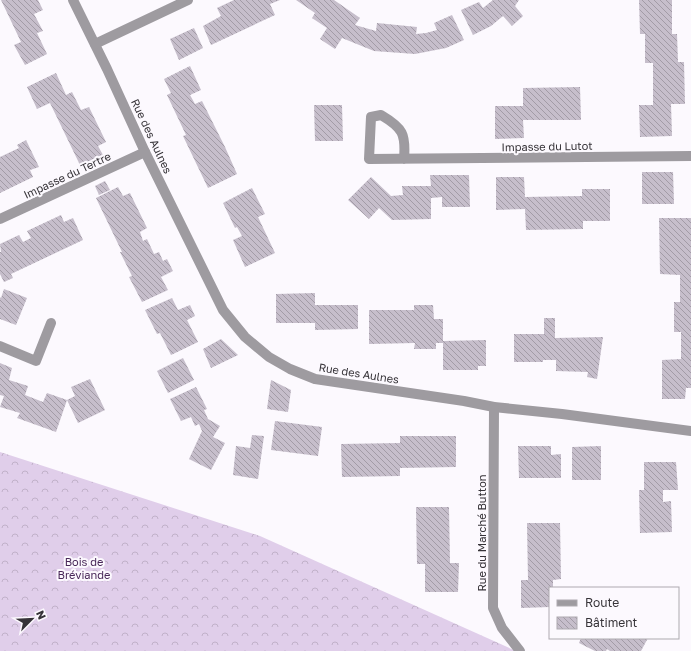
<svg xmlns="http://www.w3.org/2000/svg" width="691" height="651" font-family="'Golos Text',sans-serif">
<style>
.forest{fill:url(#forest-crowns)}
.building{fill:url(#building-back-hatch)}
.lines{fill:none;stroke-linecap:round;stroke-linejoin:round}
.minor{stroke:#9e9ba0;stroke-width:10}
.labels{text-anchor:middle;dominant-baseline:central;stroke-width:4;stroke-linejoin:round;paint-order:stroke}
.street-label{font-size:11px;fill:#363338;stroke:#fcf9fe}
.park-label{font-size:11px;fill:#492859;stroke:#fcf9fe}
</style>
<defs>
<pattern id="forest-crowns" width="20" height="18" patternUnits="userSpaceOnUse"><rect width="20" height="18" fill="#e0ceea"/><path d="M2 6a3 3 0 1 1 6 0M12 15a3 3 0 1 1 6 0" fill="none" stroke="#c1b1c9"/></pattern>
<pattern id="building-back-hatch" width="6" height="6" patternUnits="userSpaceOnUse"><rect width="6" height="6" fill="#c6becb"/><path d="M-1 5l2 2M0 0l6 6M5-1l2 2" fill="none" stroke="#a29ba6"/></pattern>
</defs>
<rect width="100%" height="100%" fill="#fcf9fe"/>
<polygon class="forest" points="0,452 260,536 516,651 0,651"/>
<g class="building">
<polygon points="1,0 38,0 43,10 34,14 43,31 37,33 47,54 25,65 14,45 21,42"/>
<polygon points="234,0 280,0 270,4 275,15 211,45 203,26 221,16 217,8"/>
<polygon points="296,0 334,0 360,18 355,25 376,31 377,23 417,27 416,34 426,33 437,30 434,23 452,15 464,40 446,48 415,54 374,51 342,38 335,49 320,39 327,28 312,18 315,13"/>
<polygon points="493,0 519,0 515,6 523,16 512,26 503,16 491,26 473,35 461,10 479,2 483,8"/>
<polygon points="639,0 672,0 672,34 677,34 678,62 684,62 685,104 671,104 672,136 640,137 639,105 653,105 653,63 645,63 645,34 640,34"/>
<polygon points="194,28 203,48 179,60 170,39"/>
<polygon points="190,66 201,90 190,95 195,104 202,101 225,147 237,174 208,188 183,136 186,135 167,95 171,93 164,79"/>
<polygon points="56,73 66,95 72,92 81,110 89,107 106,142 98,146 103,155 80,165 50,103 37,109 27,87"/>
<polygon points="580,87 581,120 523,120 524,138 495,139 495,106 523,106 523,88"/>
<polygon points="314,105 342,105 343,141 315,141"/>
<polygon points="26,140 39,167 30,170 33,177 0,193 0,157 19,148 17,145"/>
<polygon points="642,172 673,172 674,204 642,204"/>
<polygon points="430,175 469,175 470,207 442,207 442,197 431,198 431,219 392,220 379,208 369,219 348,200 371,177 391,196 403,195 402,186 431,186"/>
<polygon points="496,177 524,177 525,197 582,196 582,189 610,189 610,221 583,221 583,229 526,230 525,209 496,210"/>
<polygon points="105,181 110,190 99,195 95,186"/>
<polygon points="118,187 123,196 130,193 147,228 140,232 143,241 147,239 154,254 159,252 163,261 167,259 173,271 161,277 168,290 142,302 129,277 132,276 120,252 122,252 96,198"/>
<polygon points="252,188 265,214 258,217 275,253 245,267 233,240 242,236 237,227 235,228 223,203"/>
<polygon points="61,215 64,222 73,218 83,240 11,274 13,278 4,282 0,274 0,252 1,252 0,244 19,235 23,242 31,238 27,231"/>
<polygon points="659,218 691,218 691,388 686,388 685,399 662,399 662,360 681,359 681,332 674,332 674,302 680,302 680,275 660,274"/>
<polygon points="4,289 27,298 16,325 0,319 0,297 1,298"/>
<polygon points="315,293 315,305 358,305 358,329 315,330 315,323 276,323 276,294"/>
<polygon points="172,298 178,310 190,305 195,316 187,320 198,342 171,355 160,333 157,334 145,310"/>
<polygon points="414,305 433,305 434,319 443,319 443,341 486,340 486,366 478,366 478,370 443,370 443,343 436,343 436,349 414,349 415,343 369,344 369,310 414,310"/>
<polygon points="544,318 555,318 555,338 603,337 597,379 587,377 588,372 556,371 556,360 543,360 543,362 514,362 514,334 544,334"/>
<polygon points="221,339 238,355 211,368 203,349"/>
<polygon points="183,358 194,380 168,393 157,371"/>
<polygon points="0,363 12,368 9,380 28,386 25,395 43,402 47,393 67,400 56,432 17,418 20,413 0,407 4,396 0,395"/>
<polygon points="90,379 105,410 78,423 67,400 75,396 71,387"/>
<polygon points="271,380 291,390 288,412 267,409"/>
<polygon points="196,387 207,409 204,410 208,419 220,426 213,437 225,443 211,470 189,459 202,431 199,424 195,426 191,417 181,421 170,399"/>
<polygon points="275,421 322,427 318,456 271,450"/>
<polygon points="252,435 264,436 258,479 233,475 236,446 250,448"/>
<polygon points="400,436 456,436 456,467 400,468 400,476 342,477 341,444 400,443"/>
<polygon points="518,446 551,446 551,455 561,454 561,478 519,478"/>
<polygon points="601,446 601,480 572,480 572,447"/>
<polygon points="644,462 676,462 678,490 663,490 663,502 671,501 672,532 640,533 639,490 644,490"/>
<polygon points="416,507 449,507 450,563 459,563 458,592 425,592 425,564 417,564"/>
<polygon points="527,523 560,523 561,579 553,580 553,588 550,588 550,607 521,608 521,580 528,580"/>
<polygon points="581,638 648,638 641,651 610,651 607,649 606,651 595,651 579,643"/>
</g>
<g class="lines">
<g class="minor">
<polyline points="73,0 107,69 145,152 223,310 245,337 269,357 290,369 315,379 464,401 494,407 562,414 691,431"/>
<polyline points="95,44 188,0"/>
<path d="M404,159C406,134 403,128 381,115L371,117L369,159L691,156"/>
<polyline points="0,219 145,152"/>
<polyline points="0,346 36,361 51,323"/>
<polyline points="494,407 493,608 502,628 520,651"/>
</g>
</g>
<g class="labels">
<g class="street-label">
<text transform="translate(152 136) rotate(65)">Rue des Aulnes</text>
<text transform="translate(547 146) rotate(-1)">Impasse du Lutot</text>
<text transform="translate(67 175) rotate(-25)">Impasse du Tertre</text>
<text transform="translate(359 373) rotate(9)">Rue des Aulnes</text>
<text transform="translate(481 533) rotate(-90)">Rue du Marché Button</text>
</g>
<g class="park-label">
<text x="84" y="561">Bois de<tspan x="84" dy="13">Bréviande</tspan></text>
</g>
</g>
<rect x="549" y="587" width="130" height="52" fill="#fcf9fe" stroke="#adaaaf"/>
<rect x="557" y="600" width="20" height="6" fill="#9e9ba0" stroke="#adaaaf"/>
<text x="585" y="607" font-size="12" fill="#363338">Route</text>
<rect x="557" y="617" width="20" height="12" fill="url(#building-back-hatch)" stroke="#adaaaf"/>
<text x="585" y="627" font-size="12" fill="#363338">Bâtiment</text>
<g transform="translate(32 619) rotate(66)" stroke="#fcf9fe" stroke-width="3" paint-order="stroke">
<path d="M0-3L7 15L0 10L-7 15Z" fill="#363338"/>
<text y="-6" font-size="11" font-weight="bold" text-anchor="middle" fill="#363338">N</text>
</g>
</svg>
